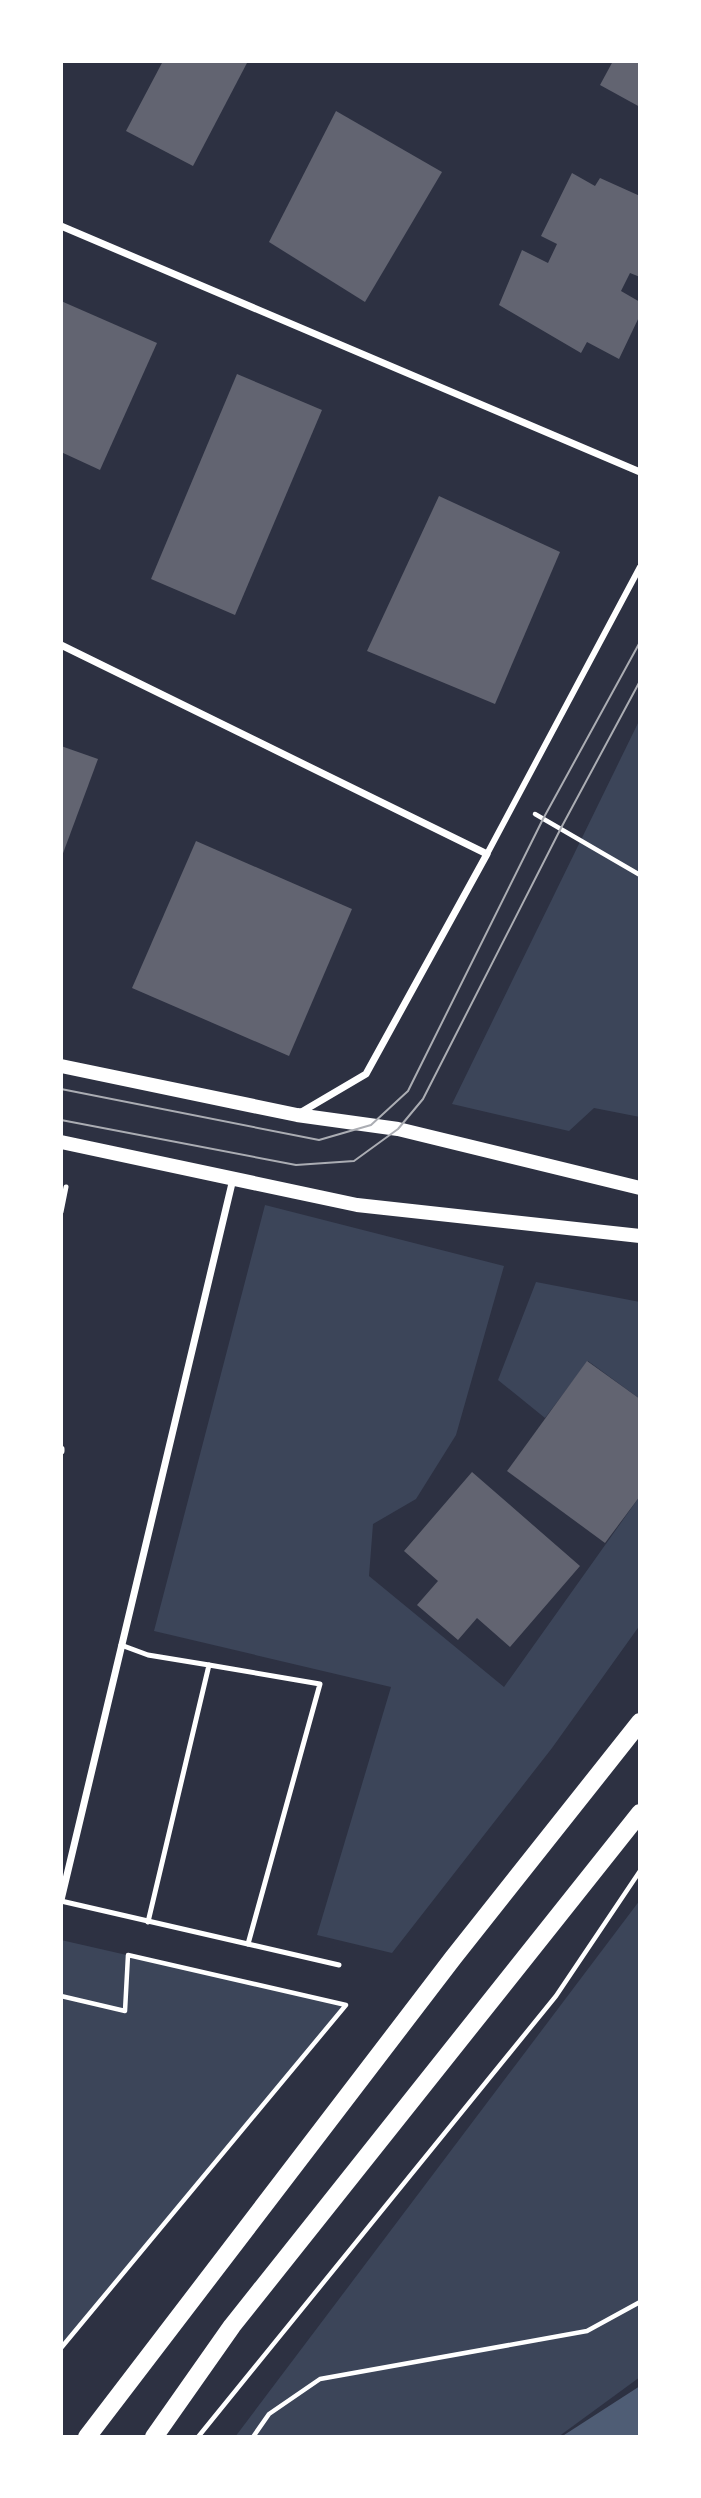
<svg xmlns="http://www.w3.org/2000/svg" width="701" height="2498" font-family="'Fira Sans Condensed',sans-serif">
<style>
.green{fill:#3c4559}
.water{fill:#4f5d75}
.building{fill:#626471}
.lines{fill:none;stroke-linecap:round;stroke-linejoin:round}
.path{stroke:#fff;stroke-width:4.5}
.service{stroke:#fff;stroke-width:5}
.pedestrian{stroke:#fff;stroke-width:6}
.minor{stroke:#fff;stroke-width:7}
.secondary{stroke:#fff;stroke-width:14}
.primary{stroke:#fff;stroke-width:18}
.tram{stroke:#abadb3;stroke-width:2}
</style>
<rect width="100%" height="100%" fill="#2d3142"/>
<g class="green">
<polygon points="640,719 640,1117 594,1108 569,1131 452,1104"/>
<polygon points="265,1205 504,1266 456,1435 416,1499 373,1524 369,1576 504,1687 640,1496 640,1625 552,1748 392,1953 317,1935 391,1687 154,1631"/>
<polygon points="536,1282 640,1302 640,1399 588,1361 545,1418 498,1380"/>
<polygon points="640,1900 640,2377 558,2437 235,2437"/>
<polygon points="61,1940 346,2005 61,2352"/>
</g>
<polygon class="water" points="640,2386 640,2437 561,2437"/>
<g class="building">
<polygon points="163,61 248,61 193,166 126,131"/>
<polygon points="613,61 640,61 640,107 600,85"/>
<polygon points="336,111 442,172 365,302 269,242"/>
<polygon points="572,173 595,186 600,178 640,196 640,277 630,273 621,291 640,302 640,315 619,359 587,342 581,353 499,305 522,250 548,263 557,244 541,236"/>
<polygon points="61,301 157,343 100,470 61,452"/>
<polygon points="237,374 322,410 235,615 151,579"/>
<polygon points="439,496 560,552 495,704 367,651"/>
<polygon points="61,746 98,759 62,856 61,856"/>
<polygon points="196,841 352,909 289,1056 132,988"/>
<polygon points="587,1361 640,1399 640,1496 605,1543 507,1471"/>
<polygon points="472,1472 580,1566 510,1647 477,1618 458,1640 417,1605 438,1581 404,1551"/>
</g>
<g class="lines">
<g class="path">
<polyline points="535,814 640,875"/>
<polyline points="61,1996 125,2011 128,1955 346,2005 61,2348"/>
<polyline points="198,2437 556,1996 640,1871"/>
<polyline points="253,2437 269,2414 320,2379 587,2331 640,2302"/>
</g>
<g class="service">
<polyline points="61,1212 66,1187"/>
<polyline points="121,1645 148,1655 209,1665 148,1922"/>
<polyline points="209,1665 320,1684 248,1944"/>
<polyline points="61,1901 339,1965"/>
</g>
<polyline class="pedestrian" points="487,854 640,567"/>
<g class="minor">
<polyline points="61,226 640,472"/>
<polyline points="61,645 487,854 366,1074 298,1114"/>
<polyline points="61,1449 61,1451"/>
<polyline points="61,1900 233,1179"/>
</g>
<g class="secondary">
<polyline points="61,1066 297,1115 398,1129 640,1188"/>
<polyline points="61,1142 357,1205 640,1236"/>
</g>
<g class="primary">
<polyline points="87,2437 453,1958 640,1722"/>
<polyline points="154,2437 232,2326 640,1813"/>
</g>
<g class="tram">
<polyline points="61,1089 319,1140 371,1125 408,1091 543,819 640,642"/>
<polyline points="61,1120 296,1165 354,1161 398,1129 423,1099 561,828 640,681"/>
</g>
</g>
<rect width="701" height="2498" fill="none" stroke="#ffffff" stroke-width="126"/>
</svg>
